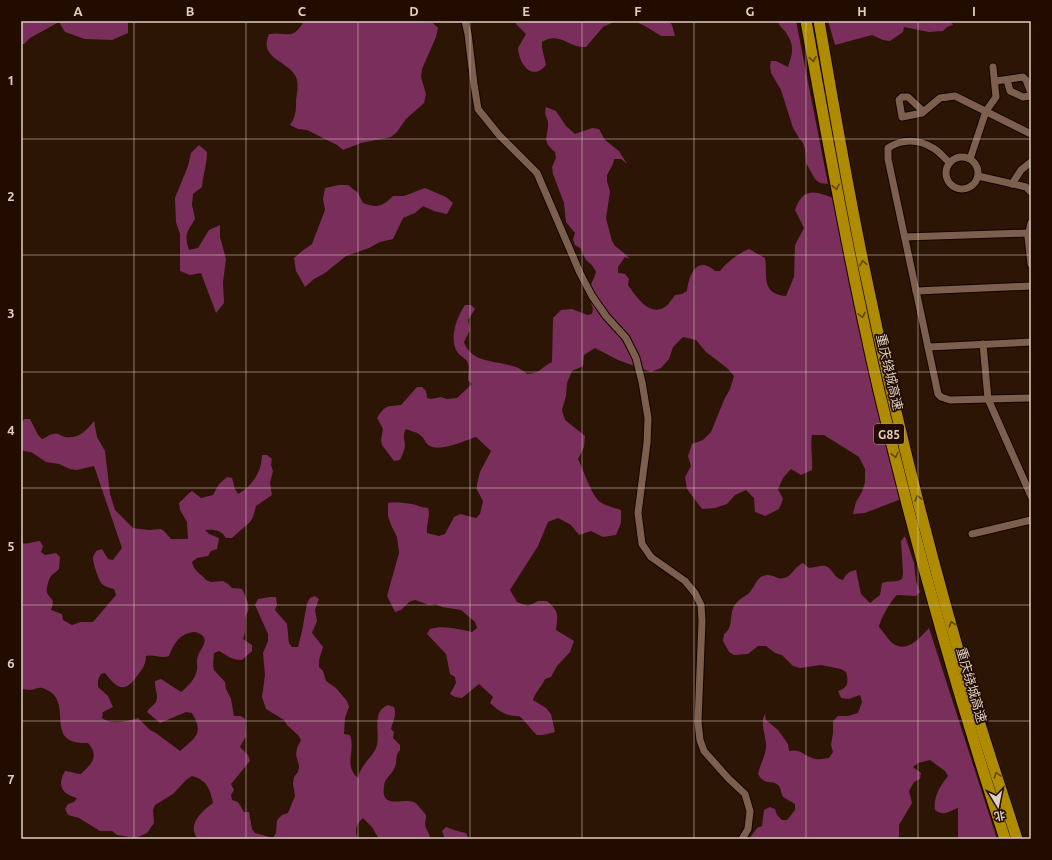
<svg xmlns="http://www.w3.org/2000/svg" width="1052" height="860" font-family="Ubuntu,'Noto Sans SC',sans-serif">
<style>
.forest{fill:#7a2e5b;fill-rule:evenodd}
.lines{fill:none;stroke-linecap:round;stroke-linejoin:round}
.minor-casing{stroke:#130200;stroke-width:9}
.highway-casing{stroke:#130200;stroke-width:13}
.minor{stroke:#7c604d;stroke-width:7}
.highway{stroke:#af8b01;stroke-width:11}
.oneway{stroke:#614500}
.grid{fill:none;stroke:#decec4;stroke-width:1;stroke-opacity:0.55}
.labels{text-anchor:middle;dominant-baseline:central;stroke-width:3.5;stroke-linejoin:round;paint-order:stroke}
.shield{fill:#220c00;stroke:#a69489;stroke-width:1}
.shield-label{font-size:12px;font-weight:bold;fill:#decec4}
.street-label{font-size:13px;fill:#decec4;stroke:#220c00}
.neatline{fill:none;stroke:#decec4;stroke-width:1.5}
.grid-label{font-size:13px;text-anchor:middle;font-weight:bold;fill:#decec4}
</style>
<rect width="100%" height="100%" fill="#2c1504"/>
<g class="forest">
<polygon points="21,21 128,21 128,33 112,40 85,39 65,32 59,22 30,38 24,44 21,44"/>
<path d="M304,21H417L426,23H433L438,28L436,37L422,69L421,77L426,94L424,103L406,119L397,132L391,137L361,143L343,150L337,145L307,130L298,129L290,125C296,117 296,110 296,101C297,93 299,84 296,77C288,60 258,59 269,34C288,31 292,42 304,21Z"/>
<path d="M516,21H616L603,27L586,47C568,48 560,31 542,42V48L546,65C532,82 519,64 518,48L526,34L516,24Z"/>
<polygon points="634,21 669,21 672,25 675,36 661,36 645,26"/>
<path d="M778,21H796L828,184L820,183L815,179L806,163L805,149L803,143L799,138L793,128L781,90L771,73L770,66L771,61H776L788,67C793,52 795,46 785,31C782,28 779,26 778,21Z"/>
<polygon points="828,21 950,21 953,25 947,27 943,31 929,32 904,27 903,32 890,41 883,40 872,35 835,45"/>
<path d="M546,107L556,111L566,126L575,134L592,128L599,129L605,140L619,151L627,164L621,159H614L613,164L607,175V181L610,192L606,218L612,241L615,246L624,253L630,259L625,257L618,267V273L625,274L629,279L628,285C636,296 649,317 665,307C669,304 672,299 675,295L682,294L687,291C689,275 697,255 715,271H720C727,262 739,253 749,249L765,258C768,275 760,294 786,296L794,277L795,245L804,228L795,210C803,186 817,191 835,199L901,499L865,513L853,514L856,502L862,492L865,482V469L859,457L824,435H812C810,447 813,458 812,470L801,475L791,469L783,478L778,489L783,499L779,509L765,516L755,512L754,498L746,490L735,495L727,504L715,508L702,509L687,489L685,477L691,466L688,456L692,444L703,440L711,432L724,400L730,389L734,376L727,368L706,352L696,340L683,337L673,347L669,359L661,368L651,372L618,360L595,348L584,355L583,366L572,371L567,383L566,396L562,410L565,420L585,436L584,447L578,459C583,469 592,496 600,502C604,505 615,508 621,510V523L616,535L603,537L591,531L579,535L571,525L558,518L548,522L538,546L510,590L517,602L528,606L538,601H547C559,611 558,615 556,630L574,641L570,652L557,666L551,677L545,679C542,687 535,692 533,700L546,708L551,714L555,732L543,735H537C530,729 526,721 519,716C508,717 498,711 490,703L493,697L479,684L462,698L455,697L450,694L456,683L455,677L450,674L446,654L427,634L430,629C444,625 457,629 472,632L477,628L475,622L461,610L442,607L436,604L429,605L415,600L409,602L401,610L395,612L387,596L399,553L397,537L391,525L388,516V503C396,502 404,503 412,504C418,505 422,508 428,508C431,516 426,524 427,533L439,536L445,534L454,517L460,514L476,518L480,514L483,501L477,490V484L480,472L491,451L476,437C465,440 442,452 430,446C425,444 425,438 420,435C417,432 410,431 406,429C402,436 405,440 405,446C404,451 402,456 400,460L394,461L382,445L381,440L383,429L377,418C386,404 387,407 401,405L417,387H422L426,391L427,398L431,399L441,397L447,399L457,398L472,384L468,380C468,374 470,367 467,361C465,358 460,356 458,353C448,339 457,317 465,305H471L475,309L468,320L470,330L464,342C473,369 510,357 527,374C541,373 540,368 552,362L553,318L561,310L572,309L587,315L592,314L593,309L591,303L588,290L594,278L596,272L592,265L586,260L580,248L575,245L573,239L575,233L566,222L564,203L553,174L552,167L556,158L555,152C542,141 547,139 548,126C549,117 543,117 546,107Z"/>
<path d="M199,145L207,152C207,164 203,175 202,187L193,194L192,205L195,219C187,232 184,235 189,250L198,248L209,230L220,225V237L226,259L223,282L224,303L216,313L201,273L190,275L180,271V234L176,222L175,198L188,166L191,153Z"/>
<path d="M339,185H348L358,193L363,203C377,208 382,207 393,196H404L425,188L446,197L453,203L447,214L434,211L423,206L415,213L403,218L393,239L380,242L369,248L346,256L325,273L314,279L305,287L296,271L294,258L302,251L312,244L325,210L323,199L325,188Z"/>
<path d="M24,419H30L38,435L42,439C46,438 49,434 53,434C58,432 61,436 65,437C79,439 86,431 94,421L97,437L105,451L110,494L115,510L133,528L149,530L161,529L165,532L171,539H188L187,522L180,510L179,503C184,499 187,494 192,491L201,498L213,495L219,484L227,477L232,478L235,489L238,494C252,487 262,471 262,455H267L272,459L271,465L273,471L270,483L272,495L256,506L253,517L250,522L232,538H226C221,530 215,529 205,530L209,534L219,538L217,549L211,551L208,556L197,558L192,562C193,570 201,574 206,580L211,582L223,581L228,584L232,588L242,589C245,595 250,605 248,611C247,614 245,616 245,620C245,627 246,632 243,639L252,645V651L242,660C232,660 228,656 219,651L214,653L213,665L214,670L225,682L226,689L231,699L234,716H241L245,719L246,736L240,747L248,755L250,761L231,784L234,790L231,795L232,800L238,802L244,812H249L252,829L255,833L273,838L276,833L277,820L282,815L288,813L295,796L293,784L294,777L298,772L299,766L296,755L297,748L301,740L298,735L287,725L284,720L266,709L262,697L265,675L263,653L268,641V634L255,605L258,599L270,597H276L277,604L275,610L287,624L289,643L292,647H298L302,631L307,603L310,598L315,596L319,599L315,610L317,621L312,633L323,647L319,660V667L323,671L326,681L336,688L347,701L349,707L345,718L344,734L350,735C356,752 343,765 358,778C361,763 374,757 377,745C380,731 371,712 388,705L394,707C397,716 393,721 391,729L394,732L393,738L400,745V750C394,757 398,760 395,767C392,775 385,777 384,786C380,810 403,798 413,802C417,803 419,807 422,810C423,812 425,813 426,815C426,818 425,822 425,825C426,830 430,833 430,839H379L372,827L363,818C356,824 354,830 358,839H198C186,825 202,811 213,803C210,789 207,780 192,776L186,780L173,794L155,805L153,810L154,823L147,833L136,838L117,835L112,831H100L79,818L68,815L65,809L68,804L74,802L77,798C61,794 57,785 65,771C71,771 75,774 81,774C91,764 100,757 88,743C41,745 76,701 45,689C39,686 36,689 30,690C27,690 24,689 21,689V543C27,545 34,541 40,541L43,546L41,552L45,555L56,553L60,557L59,569C57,571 54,573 52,575C49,577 46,589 47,593C52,602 55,597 51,610L62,614L63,620L72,625L81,622H93L116,595L114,589C110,588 105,587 102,584C99,581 92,561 93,557C93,556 96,552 96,551L102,549L108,559L113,560L122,548L94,466L77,470L70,469L59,464L46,462L31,452L24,451L21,449V426ZM195,632C215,638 198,649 197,660C196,663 198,666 197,669C196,679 188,686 181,692L161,679L155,681C154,688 159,695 156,702C153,706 149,708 147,712L160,723L186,712L192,713C204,734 196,737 180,751L156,733L150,730L138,718C127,721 112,726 102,718L103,712L113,707L108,696L98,687V680L101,674L105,673C116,687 124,695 137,676C142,670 146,664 146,656C155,654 160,659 169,656C174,643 180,633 195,632Z"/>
<path d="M905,536L914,563L916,581L920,592L916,596L897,595C891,600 880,620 879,627C883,631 887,638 891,642C907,655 919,638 929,628L997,839H958V808C949,811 944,817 935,810C933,797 940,786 948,776L945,771L930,760L918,763L913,767L921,773L920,779L914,782L909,791L912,803L899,825V839H749L757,828L762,826L764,810L770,807L775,809L777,815L782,820H787L795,810V804L783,797C781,794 781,788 779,786C772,778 766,788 758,774C760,764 767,754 766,743C765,733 760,723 765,714L766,720L778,730L788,744L789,751C801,748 805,757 816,759C820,760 825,758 829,758L833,752L831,745L833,733V721L838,716H848L858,713L862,702L860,695L849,699L841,698L838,691C848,688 849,682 846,672L841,669L821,665L800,668L793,666L782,655L775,653L766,646H758L748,654L734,655L729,652L723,641L724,634C734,627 729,616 734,606C738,600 742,598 748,594C755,588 756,576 767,575C773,574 778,580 784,578C792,576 794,567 803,563L809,568C814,568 821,565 825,566C833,568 833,578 843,580C846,574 849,571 856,570L861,594L870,603L880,595L882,583C889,580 895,583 902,579L903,573L901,541Z"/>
<path d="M446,827C451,829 461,832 466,833L469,839H445L442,831Z"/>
</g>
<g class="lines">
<g class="minor-casing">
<g id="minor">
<polyline points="465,21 468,34 474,84 478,109 499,135 537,173 580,273 592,296 606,316 626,338 636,358 642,382 648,418 647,443 638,513 642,544 651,557 685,581 695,593 701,605 702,621 698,722 700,740 704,751 728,778 745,794 750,811 748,829 742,839"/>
<polyline points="1007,80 1010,91 1023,97 1031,96"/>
<polyline points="996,81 1023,77 1026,80 1031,93"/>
<polyline points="923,111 908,97 902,97 899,100 902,117 922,113 940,98 955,96 1031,134"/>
<circle cx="962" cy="173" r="16"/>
<polyline points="970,159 986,111 996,97 993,67"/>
<path d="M949,162C944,158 939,151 933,148C918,139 902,139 888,148V159L938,394L941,397L950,400L1031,398"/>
<polyline points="978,176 1026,187 1031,192"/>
<polyline points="1012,184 1021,170 1031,162"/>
<polyline points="1031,223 1028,237 1031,264"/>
<polyline points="905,237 1029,233"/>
<polyline points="916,291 1031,286"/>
<polyline points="983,344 988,399 1031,496"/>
<polyline points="928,347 1031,342"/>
<polyline points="972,534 1031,520"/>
</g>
</g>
<g class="highway-casing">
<g id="highway">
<path d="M806,21C828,143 850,265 878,387C914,539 956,690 1005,839"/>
<path d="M819,21C833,103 847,185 864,267C894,412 930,556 972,698C986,745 1002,792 1017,839"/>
</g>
</g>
<use href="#minor" class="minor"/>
<use href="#highway" class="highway"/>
</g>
<defs><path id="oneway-chevron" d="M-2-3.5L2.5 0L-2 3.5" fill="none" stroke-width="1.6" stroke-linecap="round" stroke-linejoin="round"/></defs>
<g class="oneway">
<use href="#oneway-chevron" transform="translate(813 59) rotate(80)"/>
<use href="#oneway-chevron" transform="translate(836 187) rotate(79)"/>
<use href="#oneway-chevron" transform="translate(863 263) rotate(-101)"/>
<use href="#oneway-chevron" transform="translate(862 315) rotate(78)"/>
<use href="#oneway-chevron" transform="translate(895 455) rotate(76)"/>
<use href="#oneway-chevron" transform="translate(918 498) rotate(-105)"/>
<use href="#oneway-chevron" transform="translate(952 624) rotate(-106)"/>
<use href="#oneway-chevron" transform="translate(997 775) rotate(-108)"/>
</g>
<path class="grid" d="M134,21V839M246,21V839M358,21V839M470,21V839M582,21V839M694,21V839M806,21V839M918,21V839M21,139H1031M21,255H1031M21,372H1031M21,488H1031M21,605H1031M21,721H1031"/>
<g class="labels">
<rect class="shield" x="874" y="424" width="30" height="20" rx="3"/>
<g class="shield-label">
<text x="889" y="434">G85</text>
</g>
<g class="street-label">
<text transform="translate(890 372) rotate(77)">重庆绕城高速</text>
<text transform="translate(972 685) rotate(74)">重庆绕城高速</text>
</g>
</g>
<rect width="1052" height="860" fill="none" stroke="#220c00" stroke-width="44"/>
<g transform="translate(998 806) rotate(170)" stroke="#220c00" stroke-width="3" paint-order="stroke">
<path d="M0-3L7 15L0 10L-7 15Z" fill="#decec4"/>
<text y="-6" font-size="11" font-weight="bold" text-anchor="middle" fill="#decec4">北</text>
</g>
<rect x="22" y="22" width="1008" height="816" class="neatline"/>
<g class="grid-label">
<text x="78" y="16">A</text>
<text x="190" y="16">B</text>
<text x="302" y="16">C</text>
<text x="414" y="16">D</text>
<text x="526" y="16">E</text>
<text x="638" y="16">F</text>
<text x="750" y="16">G</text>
<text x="862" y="16">H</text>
<text x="974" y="16">I</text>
<text x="11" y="85">1</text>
<text x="11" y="201">2</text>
<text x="11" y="318">3</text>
<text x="11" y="435">4</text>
<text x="11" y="551">5</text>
<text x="11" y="668">6</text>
<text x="11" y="784">7</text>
</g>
</svg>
